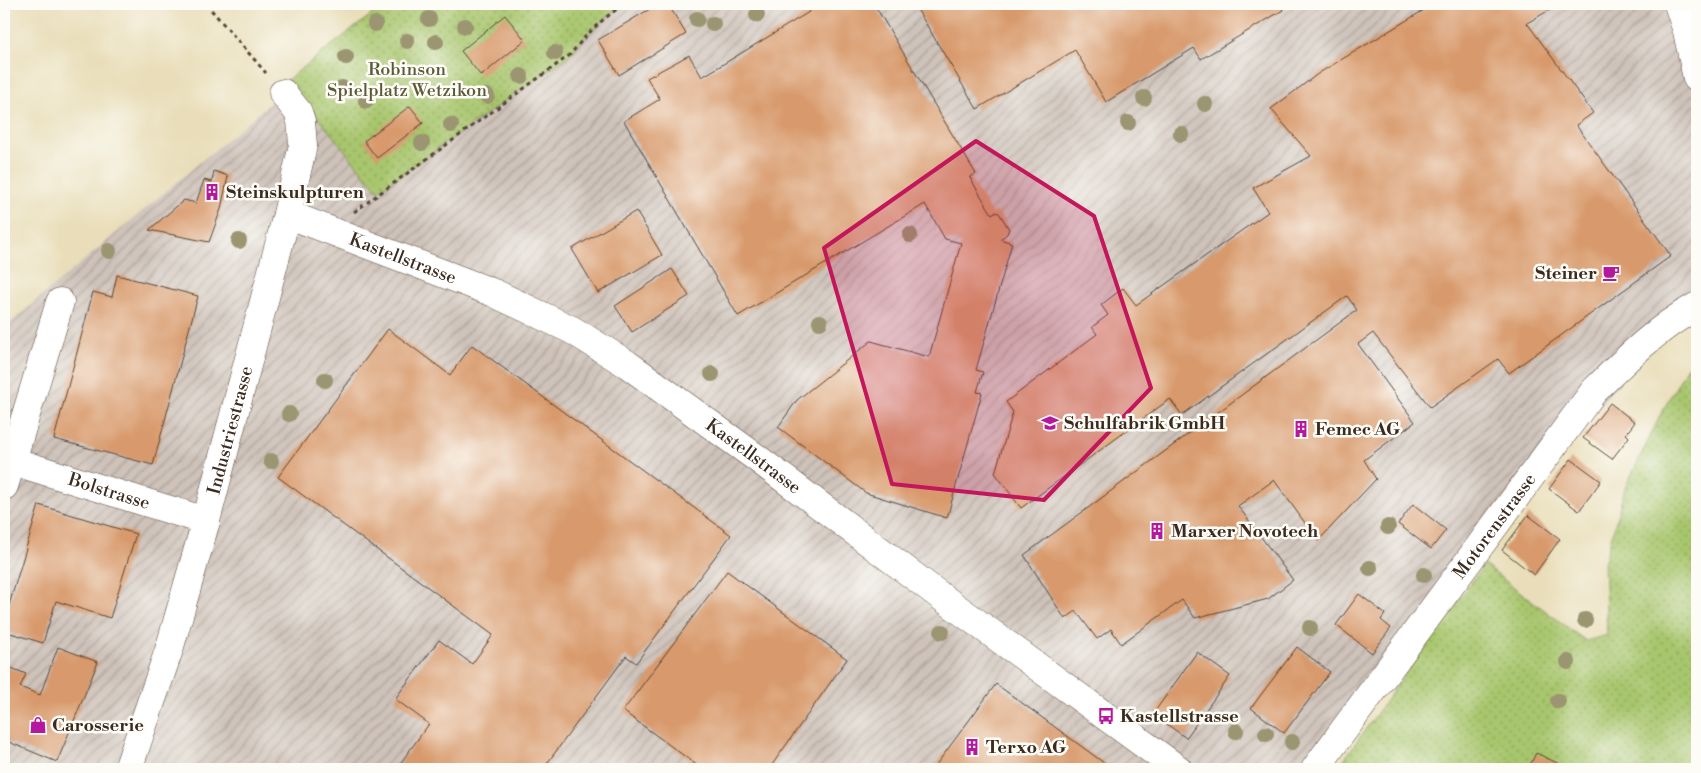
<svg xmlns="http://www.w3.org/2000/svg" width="1701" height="773" font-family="'Libre Bodoni',serif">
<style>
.industrial{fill:url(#industrial-furrows)}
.grass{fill:url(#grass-dots);stroke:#727846}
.building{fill:#d89a6c}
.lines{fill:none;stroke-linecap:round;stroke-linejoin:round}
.minor-casing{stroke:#554535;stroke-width:29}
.path{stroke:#554535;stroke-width:3;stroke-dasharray:4 4;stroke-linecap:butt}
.minor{stroke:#fff;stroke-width:28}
.tree{fill:#9b9571}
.marked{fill:#c2185b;fill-opacity:0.2;stroke:#c2185b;stroke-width:4;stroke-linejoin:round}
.labels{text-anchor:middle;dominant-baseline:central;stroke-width:5;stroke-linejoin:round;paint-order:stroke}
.park-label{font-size:18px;fill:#5c5936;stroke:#fdfcf7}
.poi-label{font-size:18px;font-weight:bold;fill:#3b2a1e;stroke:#fdfcf7;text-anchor:start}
.street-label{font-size:18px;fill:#3b2a1e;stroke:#fdfcf7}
</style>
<defs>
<pattern id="industrial-furrows" width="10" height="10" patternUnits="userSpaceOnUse" patternTransform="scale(1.25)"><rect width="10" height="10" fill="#cec2b9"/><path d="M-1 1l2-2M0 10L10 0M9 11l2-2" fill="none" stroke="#a89e96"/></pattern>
<pattern id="grass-dots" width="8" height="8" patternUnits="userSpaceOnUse" patternTransform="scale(1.25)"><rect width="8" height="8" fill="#a8c66d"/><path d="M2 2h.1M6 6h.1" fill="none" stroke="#8aa159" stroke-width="1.8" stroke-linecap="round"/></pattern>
</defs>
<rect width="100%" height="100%" fill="#fdfcf7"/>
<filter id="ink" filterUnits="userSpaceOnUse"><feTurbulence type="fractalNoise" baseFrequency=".02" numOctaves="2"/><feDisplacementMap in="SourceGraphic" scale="10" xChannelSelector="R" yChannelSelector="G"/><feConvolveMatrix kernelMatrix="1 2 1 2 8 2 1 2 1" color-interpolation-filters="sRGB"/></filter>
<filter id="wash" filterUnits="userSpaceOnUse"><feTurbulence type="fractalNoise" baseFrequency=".0096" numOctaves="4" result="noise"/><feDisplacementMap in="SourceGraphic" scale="20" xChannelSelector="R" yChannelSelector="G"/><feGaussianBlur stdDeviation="1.12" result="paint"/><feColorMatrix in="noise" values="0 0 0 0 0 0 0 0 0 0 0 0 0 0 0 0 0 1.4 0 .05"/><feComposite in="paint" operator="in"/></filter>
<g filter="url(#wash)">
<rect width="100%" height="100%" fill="#e9deb9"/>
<polygon class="industrial" points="624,4 1697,4 1697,306 1659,331 1315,769 4,769 4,328 282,93 287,80 378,191 570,55 588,33 603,19"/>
<g class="grass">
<path d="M385,4H624C601,20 587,33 570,55L378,191L287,80Z"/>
<polygon points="1697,353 1697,769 1339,769 1339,766 1484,565 1586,641 1607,635 1604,564 1625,488 1662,412 1683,374"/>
</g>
<g id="blocks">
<g class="building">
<polygon points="658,4 668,4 686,34 619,75 598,40"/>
<polygon points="804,4 874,4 976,174 970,177 976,188 992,214 995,212 999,213 1009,229 1007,234 1000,239 1012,243 976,370 983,372 977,392 982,393 947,518 866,493 778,427 797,400 871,341 929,357 961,243 945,239 925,204 738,316 624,121 660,99 647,78 689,55 702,77 809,12"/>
<polygon points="914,4 1279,4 1283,10 1201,59 1194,48 1106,102 1075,50 977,109"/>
<polygon points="1434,4 1560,4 1527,23 1593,113 1576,125 1671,256 1509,373 1498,359 1430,407 1373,333 1358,344 1415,422 1364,460 1376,479 1318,541 1274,480 1238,506 1293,580 1268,599 1195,618 1182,600 1121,644 1111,629 1097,639 1076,611 1065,619 1024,555 1357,310 1347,296 1182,415 1170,399 1021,508 995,473 1013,412 1006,402 1097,334 1092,327 1108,315 1101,305 1123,288 1136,305 1268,212 1253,188 1311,156 1271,109 1319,73"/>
<polygon points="505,15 525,40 481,76 461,51"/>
<polygon points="410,106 423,123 377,158 364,141"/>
<polygon points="214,171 228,176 221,209 209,242 149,230 184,200 196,203 204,180 212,182"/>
<polygon points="636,211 662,255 598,293 572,249"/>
<polygon points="672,269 689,296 632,332 615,306"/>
<polygon points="117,275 198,296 153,465 54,439 93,292 112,297"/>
<polygon points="388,329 450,375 472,345 731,535 636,663 626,656 543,769 526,769 520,765 517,769 396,769 429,724 395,699 439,640 472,664 493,635 278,477"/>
<polygon points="1610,403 1635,422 1626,434 1629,437 1612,459 1583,438"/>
<polygon points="1571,459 1601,481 1579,511 1549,489"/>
<polygon points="1413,504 1446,530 1431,549 1398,524"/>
<polygon points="39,505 136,534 110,618 56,601 43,643 4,631 4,622"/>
<polygon points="1528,515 1560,539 1534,575 1502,550"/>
<polygon points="727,571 847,659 769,769 702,769 623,711"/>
<polygon points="1359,594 1385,614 1381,620 1391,628 1372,653 1336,625"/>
<polygon points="58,647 98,662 57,762 4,740 4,665 26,674 20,687 40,695"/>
<polygon points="1297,647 1330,672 1284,733 1251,708"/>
<polygon points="1197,652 1230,676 1186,738 1153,714"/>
<polygon points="996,684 1111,768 933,769"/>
<polygon points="1536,753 1570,769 1528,769"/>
</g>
</g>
</g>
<g filter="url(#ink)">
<use href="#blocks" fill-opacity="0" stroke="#554535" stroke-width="1"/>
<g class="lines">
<g class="minor-casing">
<g id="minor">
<polyline points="1678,4 1687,31 1697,78"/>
<path id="s1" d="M287,214L494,293L572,330L627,364L754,456L939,595L1178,769"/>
<polyline points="12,461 60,302"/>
<path id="s2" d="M4,486L12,461L206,521"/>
<path id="s3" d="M128,769L169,650L206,521L287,214L303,145L301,121L298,112L283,93"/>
<path id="s4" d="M1315,769L1594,391C1626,359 1657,328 1697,306"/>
</g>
</g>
<g class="path">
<polyline points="206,4 266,73"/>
<path d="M354,212L570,55C588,32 600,21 624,4"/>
</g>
<use href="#minor" class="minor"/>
</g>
<g class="tree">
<circle cx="757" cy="15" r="8"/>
<circle cx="429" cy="19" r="8"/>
<circle cx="697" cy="19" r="8"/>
<circle cx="375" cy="24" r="8"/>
<circle cx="713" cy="24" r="8"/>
<circle cx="465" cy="26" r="8"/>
<circle cx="407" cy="41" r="8"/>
<circle cx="436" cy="42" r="8"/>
<circle cx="555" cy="53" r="8"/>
<circle cx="346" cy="57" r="8"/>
<circle cx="521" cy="76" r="8"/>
<circle cx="342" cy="88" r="8"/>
<circle cx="487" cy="96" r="8"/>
<circle cx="1144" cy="98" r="8"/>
<circle cx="366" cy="101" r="8"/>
<circle cx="1205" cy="104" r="8"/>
<circle cx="1128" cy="123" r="8"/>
<circle cx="451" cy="125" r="8"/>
<circle cx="1181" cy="134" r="8"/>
<circle cx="422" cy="143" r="8"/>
<circle cx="910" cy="235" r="8"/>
<circle cx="239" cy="241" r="8"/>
<circle cx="109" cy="251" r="8"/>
<circle cx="820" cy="322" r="8"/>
<circle cx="712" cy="374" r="8"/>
<circle cx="325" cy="380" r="8"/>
<circle cx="289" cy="414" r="8"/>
<circle cx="271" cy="461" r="8"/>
<circle cx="1388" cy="527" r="8"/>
<circle cx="1370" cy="568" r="8"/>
<circle cx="1424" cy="575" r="8"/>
<circle cx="1585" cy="620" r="8"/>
<circle cx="1310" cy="628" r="8"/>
<circle cx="942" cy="632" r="8"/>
<circle cx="1568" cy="662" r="8"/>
<circle cx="1558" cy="701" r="8"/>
<circle cx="1236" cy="731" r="8"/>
<circle cx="1266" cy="734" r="8"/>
<circle cx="1292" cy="742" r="8"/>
</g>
</g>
<path class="marked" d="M976,141L1094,216L1151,388L1044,500L892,484L824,248Z"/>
<defs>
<g id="building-bare" transform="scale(1.35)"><path d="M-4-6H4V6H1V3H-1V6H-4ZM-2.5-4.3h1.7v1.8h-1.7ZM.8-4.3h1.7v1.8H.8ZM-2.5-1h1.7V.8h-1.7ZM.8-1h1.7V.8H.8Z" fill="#b5179e" stroke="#fdfcf7" stroke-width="2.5" paint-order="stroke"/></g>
<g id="cafe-bare" transform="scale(1.35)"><path d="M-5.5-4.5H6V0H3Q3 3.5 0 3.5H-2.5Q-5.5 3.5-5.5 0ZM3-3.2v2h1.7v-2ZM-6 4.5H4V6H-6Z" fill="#b5179e" stroke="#fdfcf7" stroke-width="2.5" paint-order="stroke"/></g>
<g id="school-bare" transform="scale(1.35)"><path d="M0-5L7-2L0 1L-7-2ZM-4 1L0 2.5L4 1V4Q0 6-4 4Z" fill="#b5179e" stroke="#fdfcf7" stroke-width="2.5" paint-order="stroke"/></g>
<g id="bus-bare" transform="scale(1.35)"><path d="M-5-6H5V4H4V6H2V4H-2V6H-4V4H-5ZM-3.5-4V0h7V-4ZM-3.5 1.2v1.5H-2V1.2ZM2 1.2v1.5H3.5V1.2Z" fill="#b5179e" stroke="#fdfcf7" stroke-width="2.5" paint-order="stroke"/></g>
<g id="shop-bare" transform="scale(1.35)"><path d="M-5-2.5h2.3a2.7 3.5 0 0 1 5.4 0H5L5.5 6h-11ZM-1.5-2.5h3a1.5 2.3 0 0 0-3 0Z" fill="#b5179e" stroke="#fdfcf7" stroke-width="2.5" paint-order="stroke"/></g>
</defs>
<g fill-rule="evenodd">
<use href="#building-bare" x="212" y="192"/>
<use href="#cafe-bare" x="1611" y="273"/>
<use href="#school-bare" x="1050" y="423"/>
<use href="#building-bare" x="1301" y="429"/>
<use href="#building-bare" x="1157" y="531"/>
<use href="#bus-bare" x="1106" y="716"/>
<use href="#shop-bare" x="38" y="725"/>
<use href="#building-bare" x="972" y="747"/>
</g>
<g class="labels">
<g class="park-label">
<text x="407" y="69">Robinson<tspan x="407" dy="21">Spielplatz Wetzikon</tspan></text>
</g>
<g class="poi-label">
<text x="226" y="192">Steinskulpturen</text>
<text x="1597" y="273" text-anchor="end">Steiner</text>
<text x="1064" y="423">Schulfabrik GmbH</text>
<text x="1315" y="429">Femec AG</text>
<text x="1171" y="531">Marxer Novotech</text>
<text x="1120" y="716">Kastellstrasse</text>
<text x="52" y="725">Carosserie</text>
<text x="986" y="747">Terxo AG</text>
</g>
<g class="street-label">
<text stroke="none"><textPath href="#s1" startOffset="124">Kastellstrasse</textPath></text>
<text stroke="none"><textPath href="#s3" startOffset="354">Industriestrasse</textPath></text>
<text stroke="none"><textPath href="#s1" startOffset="529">Kastellstrasse</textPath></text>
<text stroke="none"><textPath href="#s2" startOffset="128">Bolstrasse</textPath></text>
<text stroke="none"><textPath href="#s4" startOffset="302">Motorenstrasse</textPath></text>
</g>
</g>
<rect width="1701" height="773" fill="none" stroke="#fdfcf7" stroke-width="20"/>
</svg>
